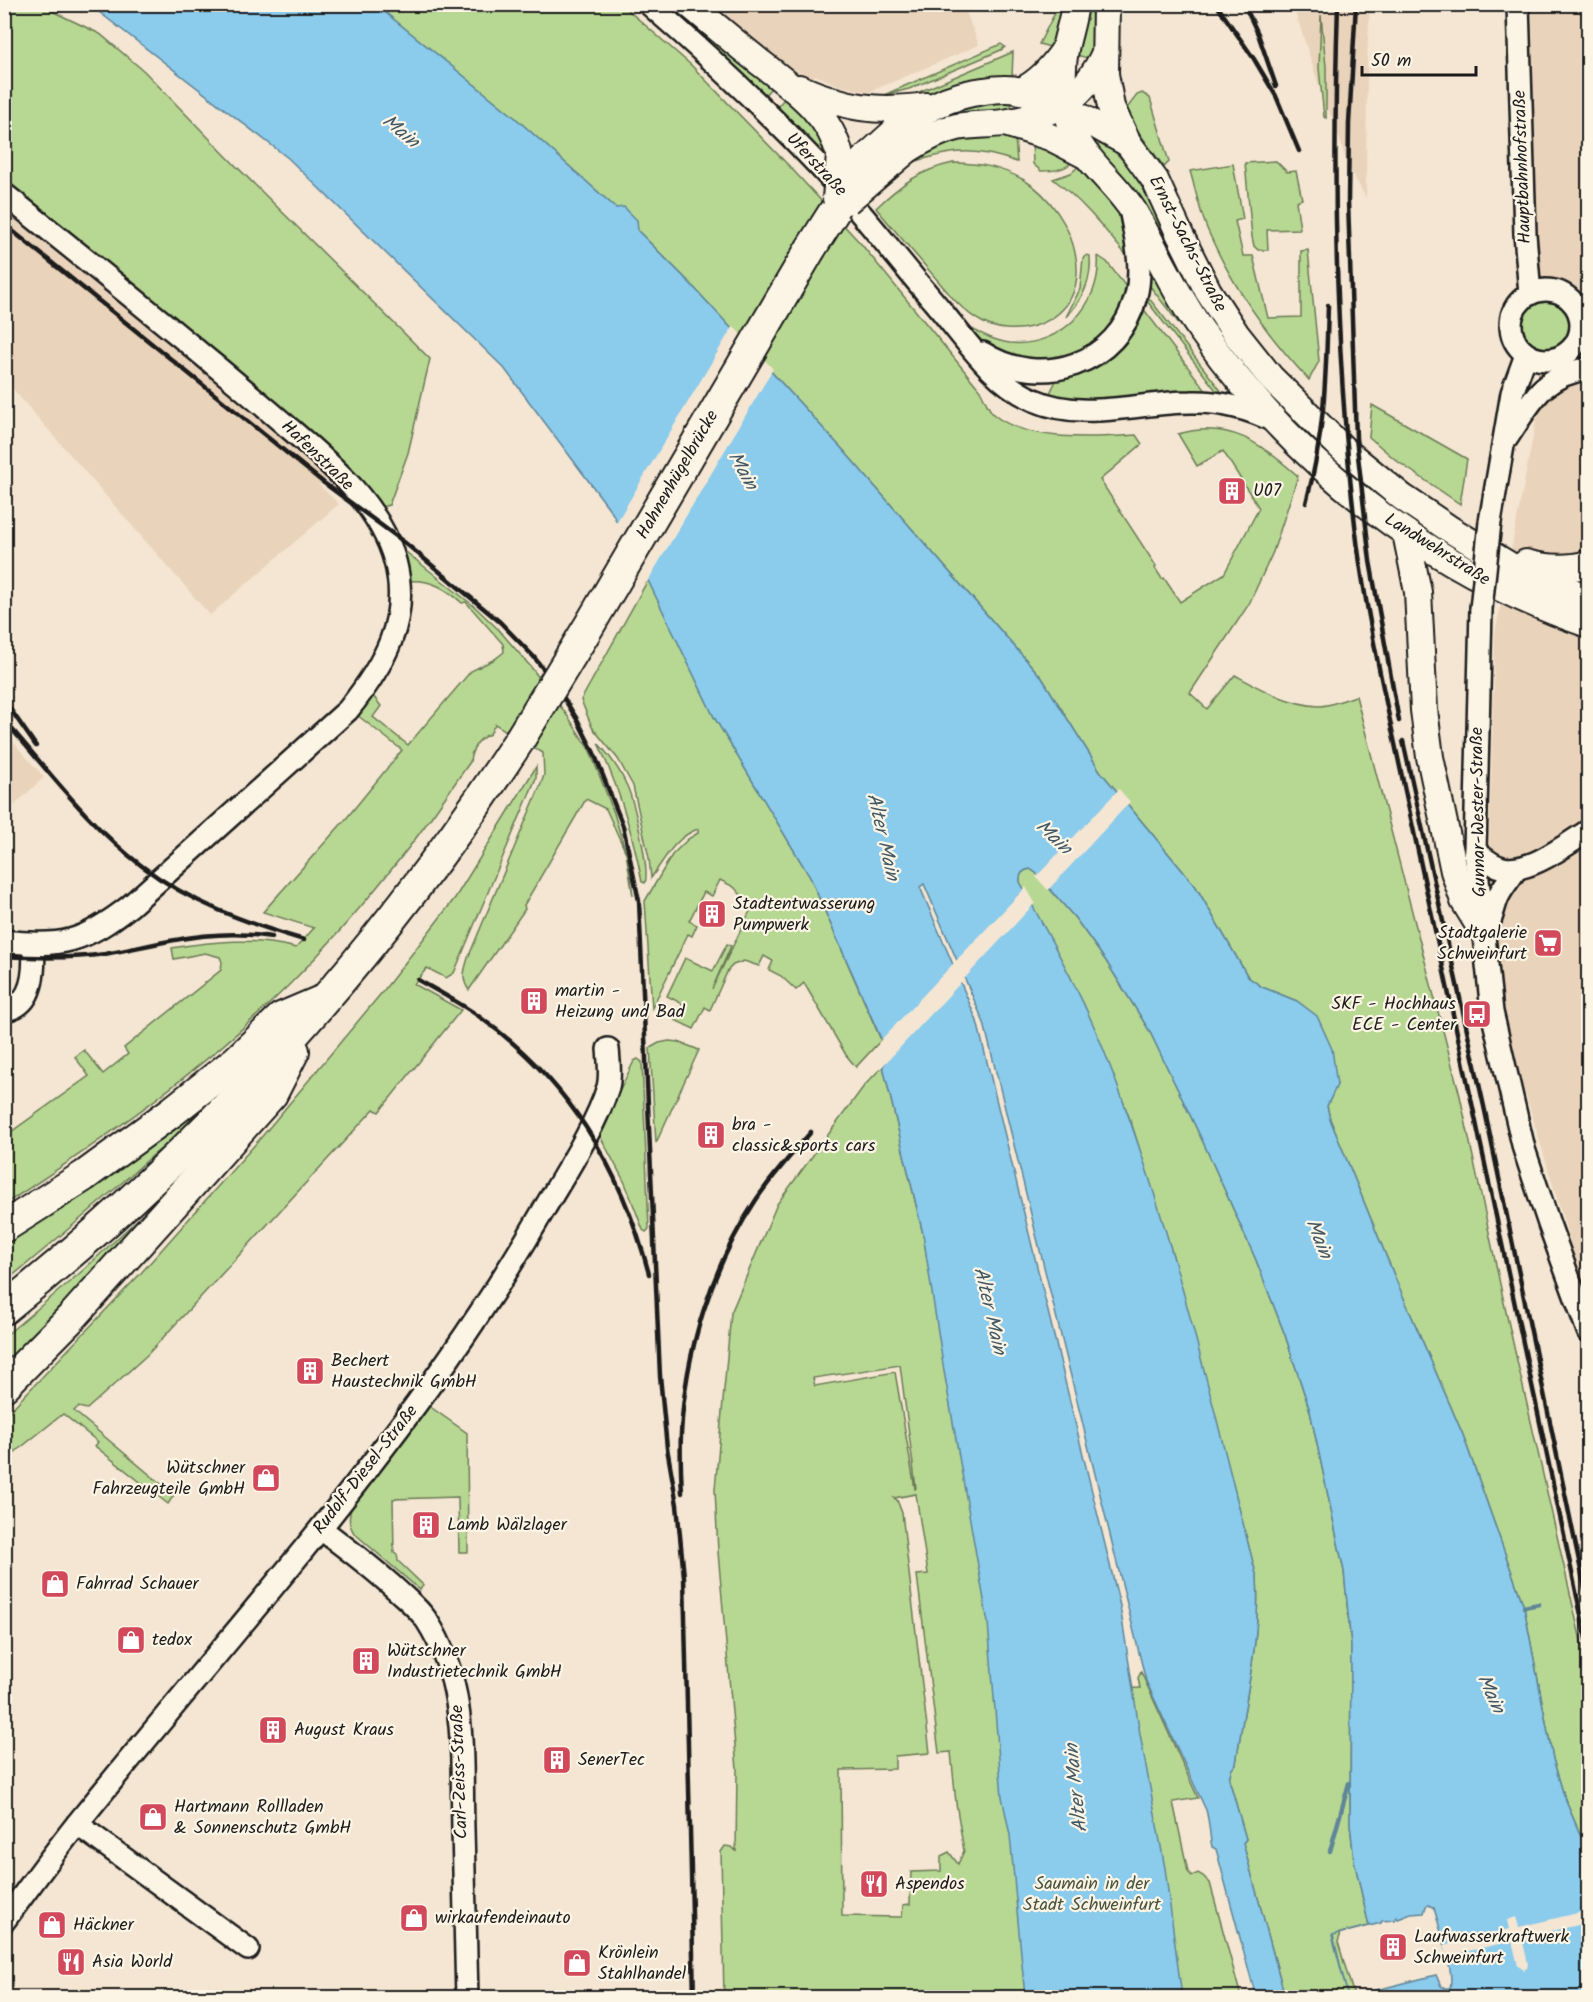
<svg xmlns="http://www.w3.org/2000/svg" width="1593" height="2002" font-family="Kalam,sans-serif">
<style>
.built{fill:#ead3bb}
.green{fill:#b7d892;stroke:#6a7a57;stroke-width:1.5;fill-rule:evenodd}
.water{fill:#8bcbec;stroke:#5f8599;stroke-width:1.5}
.pier{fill:#f4e6d2}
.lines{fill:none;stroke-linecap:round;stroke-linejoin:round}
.stream{stroke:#5f8599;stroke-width:4.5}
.minor-casing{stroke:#1c1c1c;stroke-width:26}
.major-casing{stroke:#1c1c1c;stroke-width:30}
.highway-casing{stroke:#1c1c1c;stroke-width:34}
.minor{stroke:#fcf5e5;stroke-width:21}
.major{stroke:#fcf5e5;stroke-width:26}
.highway{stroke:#fcf5e5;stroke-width:30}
.rail{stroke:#1c1c1c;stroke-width:4.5}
.minor-bridge-casing{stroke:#1c1c1c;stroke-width:26;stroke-linecap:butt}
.major-bridge-casing{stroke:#1c1c1c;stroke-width:30;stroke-linecap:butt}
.highway-bridge-casing{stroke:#1c1c1c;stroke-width:34;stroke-linecap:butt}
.minor-bridge{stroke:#fcf5e5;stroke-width:21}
.major-bridge{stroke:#fcf5e5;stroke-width:26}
.highway-bridge{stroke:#fcf5e5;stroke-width:30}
.labels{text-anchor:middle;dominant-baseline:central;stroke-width:4.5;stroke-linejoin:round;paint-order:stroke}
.street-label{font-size:18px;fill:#1c1c1c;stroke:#fcf5e5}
.poi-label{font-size:18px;fill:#1c1c1c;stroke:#fcf5e5;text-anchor:start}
.park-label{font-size:18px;fill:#4a543f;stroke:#fcf5e5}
.water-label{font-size:20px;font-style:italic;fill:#435965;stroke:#fcf5e5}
</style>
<rect width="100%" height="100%" fill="#f4e6d2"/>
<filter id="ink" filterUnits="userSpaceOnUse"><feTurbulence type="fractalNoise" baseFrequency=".0167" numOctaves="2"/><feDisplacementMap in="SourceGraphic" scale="12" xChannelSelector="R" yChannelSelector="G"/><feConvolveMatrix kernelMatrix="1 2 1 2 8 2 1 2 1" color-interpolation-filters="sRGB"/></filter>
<g filter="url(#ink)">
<g class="built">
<polygon points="716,5 984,5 966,12 979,45 869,92 840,86 815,75 811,81 793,72 722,17 726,12"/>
<polygon points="1293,5 1370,5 1367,60 1366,198 1347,164 1337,130 1323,98"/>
<polygon points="1532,5 1588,5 1588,1301 1498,1003 1488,891 1495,634 1539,405"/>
<polygon points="4,207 240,399 328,475 319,485 339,504 210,615 5,380"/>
<polygon points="4,732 44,777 5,814 4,813"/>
</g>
<g class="green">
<polygon points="4,5 45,5 54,12 100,34 144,71 234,164 430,359 408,453 389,505 381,507 353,475 270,400 5,183"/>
<path d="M376,5H622L691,65L791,168L862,245L980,390C984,397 988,409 994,415C1027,442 1096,438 1136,435L1142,444L1100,480L1156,566L1155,568L1162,579L1164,578L1180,602L1224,574L1259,508L1223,451L1197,466L1178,434C1229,419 1262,444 1298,476L1273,552L1249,604L1190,693L1207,709L1235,675C1261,689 1289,705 1319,706C1330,706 1345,699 1356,696L1460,1096L1506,1312L1588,1672L1583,1675L1588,1702V1858L1586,1848L1565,1799L1553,1759L1524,1607L1463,1435L1396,1280L1330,1119L1327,1106L1337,1084L1297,1001L1262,987L1248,977L1196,887L1100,771L1042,678L844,451L687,280L638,231C636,222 625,209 616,208L512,115Z"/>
<polygon points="666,5 673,5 771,88 765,95"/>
<polygon points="1059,5 1064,5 1054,48 1039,44"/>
<polygon points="1088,5 1097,5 1092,59 1076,55"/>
<polygon points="1321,15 1326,67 1326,118 1324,117 1319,68"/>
<polygon points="1001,44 1005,47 1001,50 909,89 884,95"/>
<polygon points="1013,52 1012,78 948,87 923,97 912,95"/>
<polygon points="1142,93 1150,98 1169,162 1164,167 1124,112 1137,95"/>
<path d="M784,99C802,115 820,130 824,155L777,107Z"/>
<polygon points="998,101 1011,102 1012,112 902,137 939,115 971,105"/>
<path d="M1001,136L1015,137L1017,162C977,148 957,149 917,161C938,140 973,137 1001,136Z"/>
<polygon points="1103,139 1128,166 1290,412 1588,606 1588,614 1464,557 1372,495 1310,441 1270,401 1198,305 1130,186 1096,148"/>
<path d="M1032,141L1074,161C1064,170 1054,171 1041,171L1033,164Z"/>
<polygon points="1276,161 1287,172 1296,171 1302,199 1296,201 1300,229 1267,230 1268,250 1258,250 1254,246 1252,237 1245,163"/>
<path d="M953,163C979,163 1001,167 1024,180C1075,210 1109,306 1031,327C1016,331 996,330 982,322C962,312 947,291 933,275C914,253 895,231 876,208C900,185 920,170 953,163Z"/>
<path d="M1233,164L1243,219L1235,221L1243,256H1253L1268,318L1301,317V251L1308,250L1319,361L1309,380C1268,336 1233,288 1209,233C1200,214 1196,191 1190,171Z"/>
<path d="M1080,165C1099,183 1118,203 1126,229C1129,239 1129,251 1131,261C1106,231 1085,203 1053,179L1071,173Z"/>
<path d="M1087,255L1090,256C1092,281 1083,300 1066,317L1080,289L1083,258Z"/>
<path d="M1098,256L1107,262L1130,292L1118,323L1082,355L1029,364L989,347L966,326C980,333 994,341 1010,343C1060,348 1102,305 1098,256Z"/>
<polygon points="1147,261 1237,394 1235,396 1146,281"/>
<polygon points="1145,293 1222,392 1218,393 1144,297"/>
<circle cx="1546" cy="325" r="23"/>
<polygon points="1142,307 1207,392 1087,400 1049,395 1058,377"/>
<polygon points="1372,405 1467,459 1460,504 1397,461 1369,437"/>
<path d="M401,548L475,607L499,630L531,667L569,718L590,751L614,813L629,863L633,896L626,853L606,809L586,799L524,905L525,909L469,990C461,979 464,971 468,958L541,784L544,775L543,753L495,724L490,734C478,738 471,750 470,762C449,791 429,822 406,851C370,897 331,943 289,985C204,1069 105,1139 5,1204L4,1137L89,1076L75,1057L84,1050L103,1074L128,1054L124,1048L221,970L222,962L220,957L205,953L174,959L172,948C214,941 255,937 296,948L314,928L263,912L345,820L402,750L357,715L373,696L381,706L373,717L408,745L471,671L495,659L504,652L503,644L466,602L462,603C447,589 431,579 409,581Z"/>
<path d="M648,580L714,717L810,877L881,1040L856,1067L846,1055L804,983L796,990L781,976L769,970L773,961L764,956L759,966L744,961L733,965L728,970L710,1010L705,1007L694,1029L675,1020L683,1004L667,996L685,958L713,971L727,944L731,946L712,989L751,909L750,905L734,887L720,880L712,896L704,892L689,921L697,925L692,936L688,934L652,1008L645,901L672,855L688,839L698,833V829C676,836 664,860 651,878L649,858L633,786L618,759L592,727L581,700Z"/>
<path d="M598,743C610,756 620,770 627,786C634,802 650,869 645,883L642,882C633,834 619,788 598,743Z"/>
<polygon points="536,767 536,778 454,973 446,978 427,968 414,984 461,1010 379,1112 374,1109 147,1355 87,1409 78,1407 74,1411 174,1495 168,1504 95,1446 98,1442 63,1414 5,1460 5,1416 141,1273 259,1140 384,990 455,898"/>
<path d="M1030,869L1036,873L1075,918L1106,961L1149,1030L1204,1144L1256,1260L1285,1335L1310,1411L1344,1571L1351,1645L1350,1824L1354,1860L1369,1926L1341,1933L1338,1942L1354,1996L1382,1989L1384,1997H1285L1243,1843L1246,1839L1229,1779L1231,1770L1236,1764C1244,1703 1261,1640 1257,1578L1173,1256L1132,1125L1118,1088L1020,882C1019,874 1023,870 1030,869Z"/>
<polygon points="669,1041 679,1042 699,1050 656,1143 650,1048 659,1043"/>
<polygon points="638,1059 642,1062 649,1229 646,1232 643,1230 625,1183 599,1134 634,1061"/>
<path d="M883,1066L923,1234L1001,1693L1140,1688L1138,1678L1141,1672L1198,1798L1173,1802L1188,1872L1192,1876L1198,1873L1203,1876L1210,1883L1241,1997H724L721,1852L725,1846L732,1847L736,1851L737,1769L718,1552L715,1489L731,1313L777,1204L864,1086ZM900,1365L916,1488L915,1489L895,1372L815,1386L813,1378ZM916,1494L928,1574L917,1575L939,1753L951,1752L956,1803L964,1851L958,1864L949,1852L941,1856V1871L911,1872L910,1904L903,1905L902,1917L842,1916L841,1770L895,1769V1756L930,1753L902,1513L897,1500L894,1498Z"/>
<path d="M192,1112L193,1115C189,1129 163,1147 151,1157C103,1200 55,1241 5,1282V1237Z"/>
<polygon points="138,1219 142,1220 5,1376 5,1336 80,1273"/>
<path d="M429,1406L467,1433L468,1552H459L458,1497L393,1499L394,1553L397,1554L398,1561L423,1585L420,1590L354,1533C348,1524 348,1516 352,1506Z"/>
</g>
<path class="water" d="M90,5H376L512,115L616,208L624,207L637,220L638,231L687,280L844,451L1042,678L1100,771L1196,887L1248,977L1262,987L1297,1001L1317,1016L1332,1049L1337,1085L1327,1106L1330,1119L1396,1280L1463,1435L1524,1607L1553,1759L1565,1799L1586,1848L1588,1858V1997L1384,1998L1382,1989L1349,1997L1436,1975L1441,1986L1445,1988H1450C1455,1972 1439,1927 1434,1908L1429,1905L1426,1906L1424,1913L1411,1914L1398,1919L1396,1917L1394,1920L1382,1921L1381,1923L1333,1935L1348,1997L1332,1935L1369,1926L1354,1860L1350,1824L1351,1645L1344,1571L1310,1411L1285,1335L1256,1260L1204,1144L1149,1030L1106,961L1075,918L1036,873L1030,869C1023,870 1019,874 1020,882C1049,937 1080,990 1103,1048C1171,1219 1211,1400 1257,1578C1261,1640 1244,1703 1236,1764L1231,1770L1229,1779L1246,1839L1243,1843L1285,1997H1256L1216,1849L1212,1847C1209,1833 1210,1824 1206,1810L1146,1681L984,1023L924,884L920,887L977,1021L1120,1606L1140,1734L1165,1868L1182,1997H1025L1010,1835L1002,1797L988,1623L944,1371L923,1234L883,1066L889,1057L810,877L714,717L642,568L611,511L504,368L288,158Z"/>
<g class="pier">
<polygon points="733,326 773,369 646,584 615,525"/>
<polygon points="1119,789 1130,802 1048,890 1036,877"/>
<polygon points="1026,887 1035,903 880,1069 879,1061 885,1056 878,1043"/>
<polygon points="1588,1906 1588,1928 1587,1923 1522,1938 1528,1964 1527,1968 1524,1970 1518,1966 1512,1941 1447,1956 1444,1945 1509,1929 1507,1920 1516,1917 1519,1927 1586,1911"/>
</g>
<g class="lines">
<g class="stream">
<polyline points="1524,1607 1539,1604"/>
<polyline points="1330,1851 1349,1783"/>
</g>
<g class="minor-casing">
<g id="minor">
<path d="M649,4C709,56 766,110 820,167C862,212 900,262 940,309C967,342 994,383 1034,400C1084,422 1139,402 1191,402C1220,401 1247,408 1274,421"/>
<polyline points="1518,4 1525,234 1530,294"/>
<path d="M4,194C66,243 127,293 188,343C219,369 251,395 282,422C326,460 379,502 395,561C411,620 383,666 348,710L130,906C84,942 62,948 4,941"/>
<circle cx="1546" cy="325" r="35"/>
<path d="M983,353C1041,390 1119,365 1136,296C1143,269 1136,240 1131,214"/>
<path d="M1507,438C1530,404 1542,374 1588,369"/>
<polyline points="1490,522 1512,393 1526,355"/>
<polyline points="1481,609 1475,851 1492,1012 1524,1149 1549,1224 1588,1331"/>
<path d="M1475,851C1484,858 1492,866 1503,868C1529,874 1567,844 1588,831"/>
<path d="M1483,931C1494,917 1491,915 1497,899C1501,889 1510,879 1516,869"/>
<path d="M4,1010C35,1006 35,968 33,944"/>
<path d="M321,1529C348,1549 374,1569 399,1592C409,1601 420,1610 427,1621C468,1685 461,1757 463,1829C464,1885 466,1941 467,1998"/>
<polyline points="77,1824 248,1949"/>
<path d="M4,1921C31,1885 57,1848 85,1814C244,1617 417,1431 543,1211C564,1175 596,1126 608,1087C611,1076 609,1061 608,1049"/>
</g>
</g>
<g class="major-casing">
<g id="major">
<path d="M689,4C712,23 734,42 757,60C791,87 830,112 840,156"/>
<path d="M1075,4C1073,20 1068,34 1065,49C1061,71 1062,99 1069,121C1079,158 1114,180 1134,212C1157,251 1175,293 1201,330C1296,466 1432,571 1588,624"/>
<polyline points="1106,4 1105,74 1111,107 1128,143 1155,180 1180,235 1208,291 1236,334 1271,378 1343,449 1402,497 1448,528 1512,567 1533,577 1588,598"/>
<path d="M799,88C846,108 876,113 927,106"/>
<path d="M1021,91C1040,82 1053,67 1065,49"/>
<polyline points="1005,123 1050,137 1085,155"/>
<path d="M894,132C923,110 949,95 984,91C996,89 1010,88 1021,91C1060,101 1092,125 1128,143"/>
<path d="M907,150C922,140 939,131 957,127C973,124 988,125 1003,123C1053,116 1084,99 1105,53"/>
<polyline points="1406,533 1418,592 1424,710 1430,757 1454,871 1464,901 1483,932"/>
<path d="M1526,563C1548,569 1567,570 1588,564"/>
</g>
</g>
<g class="highway-casing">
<g id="highway">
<polyline points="811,248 835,210"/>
<polyline points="4,1227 84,1176 173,1111 236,1061 281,1018 321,1001"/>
<path d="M4,1309C206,1147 379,956 520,739"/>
<polyline points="4,1386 73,1316 272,1094 294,1051"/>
</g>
</g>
<use href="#minor" class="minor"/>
<use href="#major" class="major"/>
<use href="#highway" class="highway"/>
<g class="rail">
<polyline points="1216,4 1254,59 1276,96 1299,151"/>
<polyline points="1244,4 1258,34 1276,86"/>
<path d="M1338,4C1332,186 1335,369 1358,549C1366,609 1379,670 1392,730C1411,820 1431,910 1450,1000C1497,1216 1541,1432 1588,1648"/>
<polyline points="1356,4 1349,123 1348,201 1356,438 1370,561 1399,721"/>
<polyline points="4,224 324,483 404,542 500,622 534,657 557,687 578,721 594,753 623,826 639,901 660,1376 667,1448 677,1505 684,1577 694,1998"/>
<path d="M1306,503C1325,434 1326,376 1328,305"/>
<polyline points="4,700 36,746"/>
<path d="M4,720C48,770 89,826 142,866C190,903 247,923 304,940"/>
<polyline points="1403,741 1485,1111 1588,1604"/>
<path d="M4,956C38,958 71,959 105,954C165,943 209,928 272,937"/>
<path d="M418,980C438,991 458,1002 477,1015C568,1079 621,1167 649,1274"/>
<path d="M682,1493C681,1474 680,1453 681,1434C685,1352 711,1268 756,1200C772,1176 792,1154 811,1132"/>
</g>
<g class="minor-bridge-casing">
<polyline id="minor-bridge" points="1481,609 1490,522"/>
</g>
<g class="major-bridge-casing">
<g id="major-bridge">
<polyline points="836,198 840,156"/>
<polyline points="847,201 907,150"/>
<polyline points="835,210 862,161 894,132"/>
</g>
</g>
<g class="highway-bridge-casing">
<polyline id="highway-bridge" points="520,739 589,626 811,248"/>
</g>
<use href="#minor-bridge" class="minor-bridge"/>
<use href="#major-bridge" class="major-bridge"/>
<use href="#highway-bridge" class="highway-bridge"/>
</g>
</g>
<defs>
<g id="building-square" transform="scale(1.5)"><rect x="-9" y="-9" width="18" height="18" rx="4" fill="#d1495b" stroke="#fcf5e5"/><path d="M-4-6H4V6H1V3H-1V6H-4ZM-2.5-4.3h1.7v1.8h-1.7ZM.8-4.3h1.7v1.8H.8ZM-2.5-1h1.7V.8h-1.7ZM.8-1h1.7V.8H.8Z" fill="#fff"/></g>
<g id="supermarket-square" transform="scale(1.5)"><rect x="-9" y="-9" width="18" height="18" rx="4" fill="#d1495b" stroke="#fcf5e5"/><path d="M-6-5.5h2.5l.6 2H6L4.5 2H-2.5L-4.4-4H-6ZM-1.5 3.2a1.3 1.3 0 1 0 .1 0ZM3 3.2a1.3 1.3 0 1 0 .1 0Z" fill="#fff"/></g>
<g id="bus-square" transform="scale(1.5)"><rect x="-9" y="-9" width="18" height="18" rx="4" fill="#d1495b" stroke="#fcf5e5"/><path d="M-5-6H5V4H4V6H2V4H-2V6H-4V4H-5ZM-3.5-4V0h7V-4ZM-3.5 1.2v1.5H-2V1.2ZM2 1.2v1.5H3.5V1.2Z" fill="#fff"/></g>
<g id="shop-square" transform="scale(1.5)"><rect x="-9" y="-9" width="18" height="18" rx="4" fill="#d1495b" stroke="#fcf5e5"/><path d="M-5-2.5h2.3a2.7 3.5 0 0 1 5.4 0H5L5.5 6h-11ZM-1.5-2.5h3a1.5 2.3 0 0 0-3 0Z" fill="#fff"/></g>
<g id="restaurant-square" transform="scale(1.5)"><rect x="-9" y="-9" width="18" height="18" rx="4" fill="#d1495b" stroke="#fcf5e5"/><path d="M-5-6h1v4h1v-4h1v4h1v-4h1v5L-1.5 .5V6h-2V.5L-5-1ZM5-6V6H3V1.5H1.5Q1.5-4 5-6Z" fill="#fff"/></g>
</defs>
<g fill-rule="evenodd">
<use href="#building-square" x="1232" y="491"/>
<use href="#building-square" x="712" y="914"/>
<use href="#supermarket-square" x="1548" y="943"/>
<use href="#building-square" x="534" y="1001"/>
<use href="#bus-square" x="1477" y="1014"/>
<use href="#building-square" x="711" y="1135"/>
<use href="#building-square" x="310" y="1371"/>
<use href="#shop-square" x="266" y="1478"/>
<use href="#building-square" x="426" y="1525"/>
<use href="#shop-square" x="55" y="1584"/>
<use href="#shop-square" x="131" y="1640"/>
<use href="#building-square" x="366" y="1661"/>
<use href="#building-square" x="273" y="1730"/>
<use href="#building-square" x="557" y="1760"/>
<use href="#shop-square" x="153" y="1817"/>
<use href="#restaurant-square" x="874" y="1884"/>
<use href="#shop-square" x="414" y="1918"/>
<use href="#shop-square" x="52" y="1925"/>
<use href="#building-square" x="1393" y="1947"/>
<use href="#restaurant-square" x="71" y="1962"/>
<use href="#shop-square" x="577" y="1963"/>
</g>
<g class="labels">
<g class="street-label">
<text transform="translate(816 165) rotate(47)">Uferstraße</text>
<text transform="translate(1523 167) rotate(-92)">Hauptbahnhofstraße</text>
<text transform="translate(1187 244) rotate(63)">Ernst-Sachs-Straße</text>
<text transform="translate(317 456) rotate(44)">Hafenstraße</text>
<text transform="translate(678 475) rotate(-60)">Hahnenhügelbrücke</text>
<text transform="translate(1437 550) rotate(32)">Landwehrstraße</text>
<text transform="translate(1479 812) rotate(-91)">Gunnar-Wester-Straße</text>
<text transform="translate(366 1470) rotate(-52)">Rudolf-Diesel-Straße</text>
<text transform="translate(460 1772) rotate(-92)">Carl-Zeiss-Straße</text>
</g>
<g class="poi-label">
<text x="1253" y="491">U07</text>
<text x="733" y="904">Stadtentwasserung<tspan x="733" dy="21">Pumpwerk</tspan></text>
<text x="1527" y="933" text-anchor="end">Stadtgalerie<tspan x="1527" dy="21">Schweinfurt</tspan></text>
<text x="555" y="991">martin -<tspan x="555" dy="21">Heizung und Bad</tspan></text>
<text x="1456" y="1004" text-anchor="end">SKF - Hochhaus<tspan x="1456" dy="21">ECE - Center</tspan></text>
<text x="732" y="1125">bra -<tspan x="732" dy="21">classic&amp;sports cars</tspan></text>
<text x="331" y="1361">Bechert<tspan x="331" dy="21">Haustechnik GmbH</tspan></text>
<text x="245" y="1468" text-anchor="end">Wütschner<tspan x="245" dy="21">Fahrzeugteile GmbH</tspan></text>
<text x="447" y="1525">Lamb Wälzlager</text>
<text x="76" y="1584">Fahrrad Schauer</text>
<text x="152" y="1640">tedox</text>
<text x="387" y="1651">Wütschner<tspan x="387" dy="21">Industrietechnik GmbH</tspan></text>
<text x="294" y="1730">August Kraus</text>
<text x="578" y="1760">SenerTec</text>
<text x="174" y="1807">Hartmann Rollladen<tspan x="174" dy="21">&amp; Sonnenschutz GmbH</tspan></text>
<text x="895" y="1884">Aspendos</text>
<text x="435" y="1918">wirkaufendeinauto</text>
<text x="73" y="1925">Häckner</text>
<text x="1414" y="1937">Laufwasserkraftwerk<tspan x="1414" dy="21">Schweinfurt</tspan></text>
<text x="598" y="1953">Krönlein<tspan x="598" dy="21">Stahlhandel</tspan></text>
<text x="92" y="1962">Asia World</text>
</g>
<g class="park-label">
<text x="1092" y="1884">Saumain in der<tspan x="1092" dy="21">Stadt Schweinfurt</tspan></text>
</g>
<g class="water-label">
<text transform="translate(400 132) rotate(39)">Main</text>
<text transform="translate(742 471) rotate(61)">Main</text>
<text transform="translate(882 837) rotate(77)">Alter Main</text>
<text transform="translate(1053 838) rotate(43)">Main</text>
<text transform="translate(1318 1239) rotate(68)">Main</text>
<text transform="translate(989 1311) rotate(77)">Alter Main</text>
<text transform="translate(1490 1694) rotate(65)">Main</text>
<text transform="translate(1077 1788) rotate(-96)">Alter Main</text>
</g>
</g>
<rect width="1593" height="2002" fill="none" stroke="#fcf5e5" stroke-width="24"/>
<rect x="12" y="12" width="1569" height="1978" fill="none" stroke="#1c1c1c" stroke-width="2" filter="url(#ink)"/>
<path d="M1362 66v9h114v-9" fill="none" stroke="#1c1c1c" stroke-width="3"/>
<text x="1371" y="66" font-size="18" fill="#1c1c1c" stroke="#fcf5e5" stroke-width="4.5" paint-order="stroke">50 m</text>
</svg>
